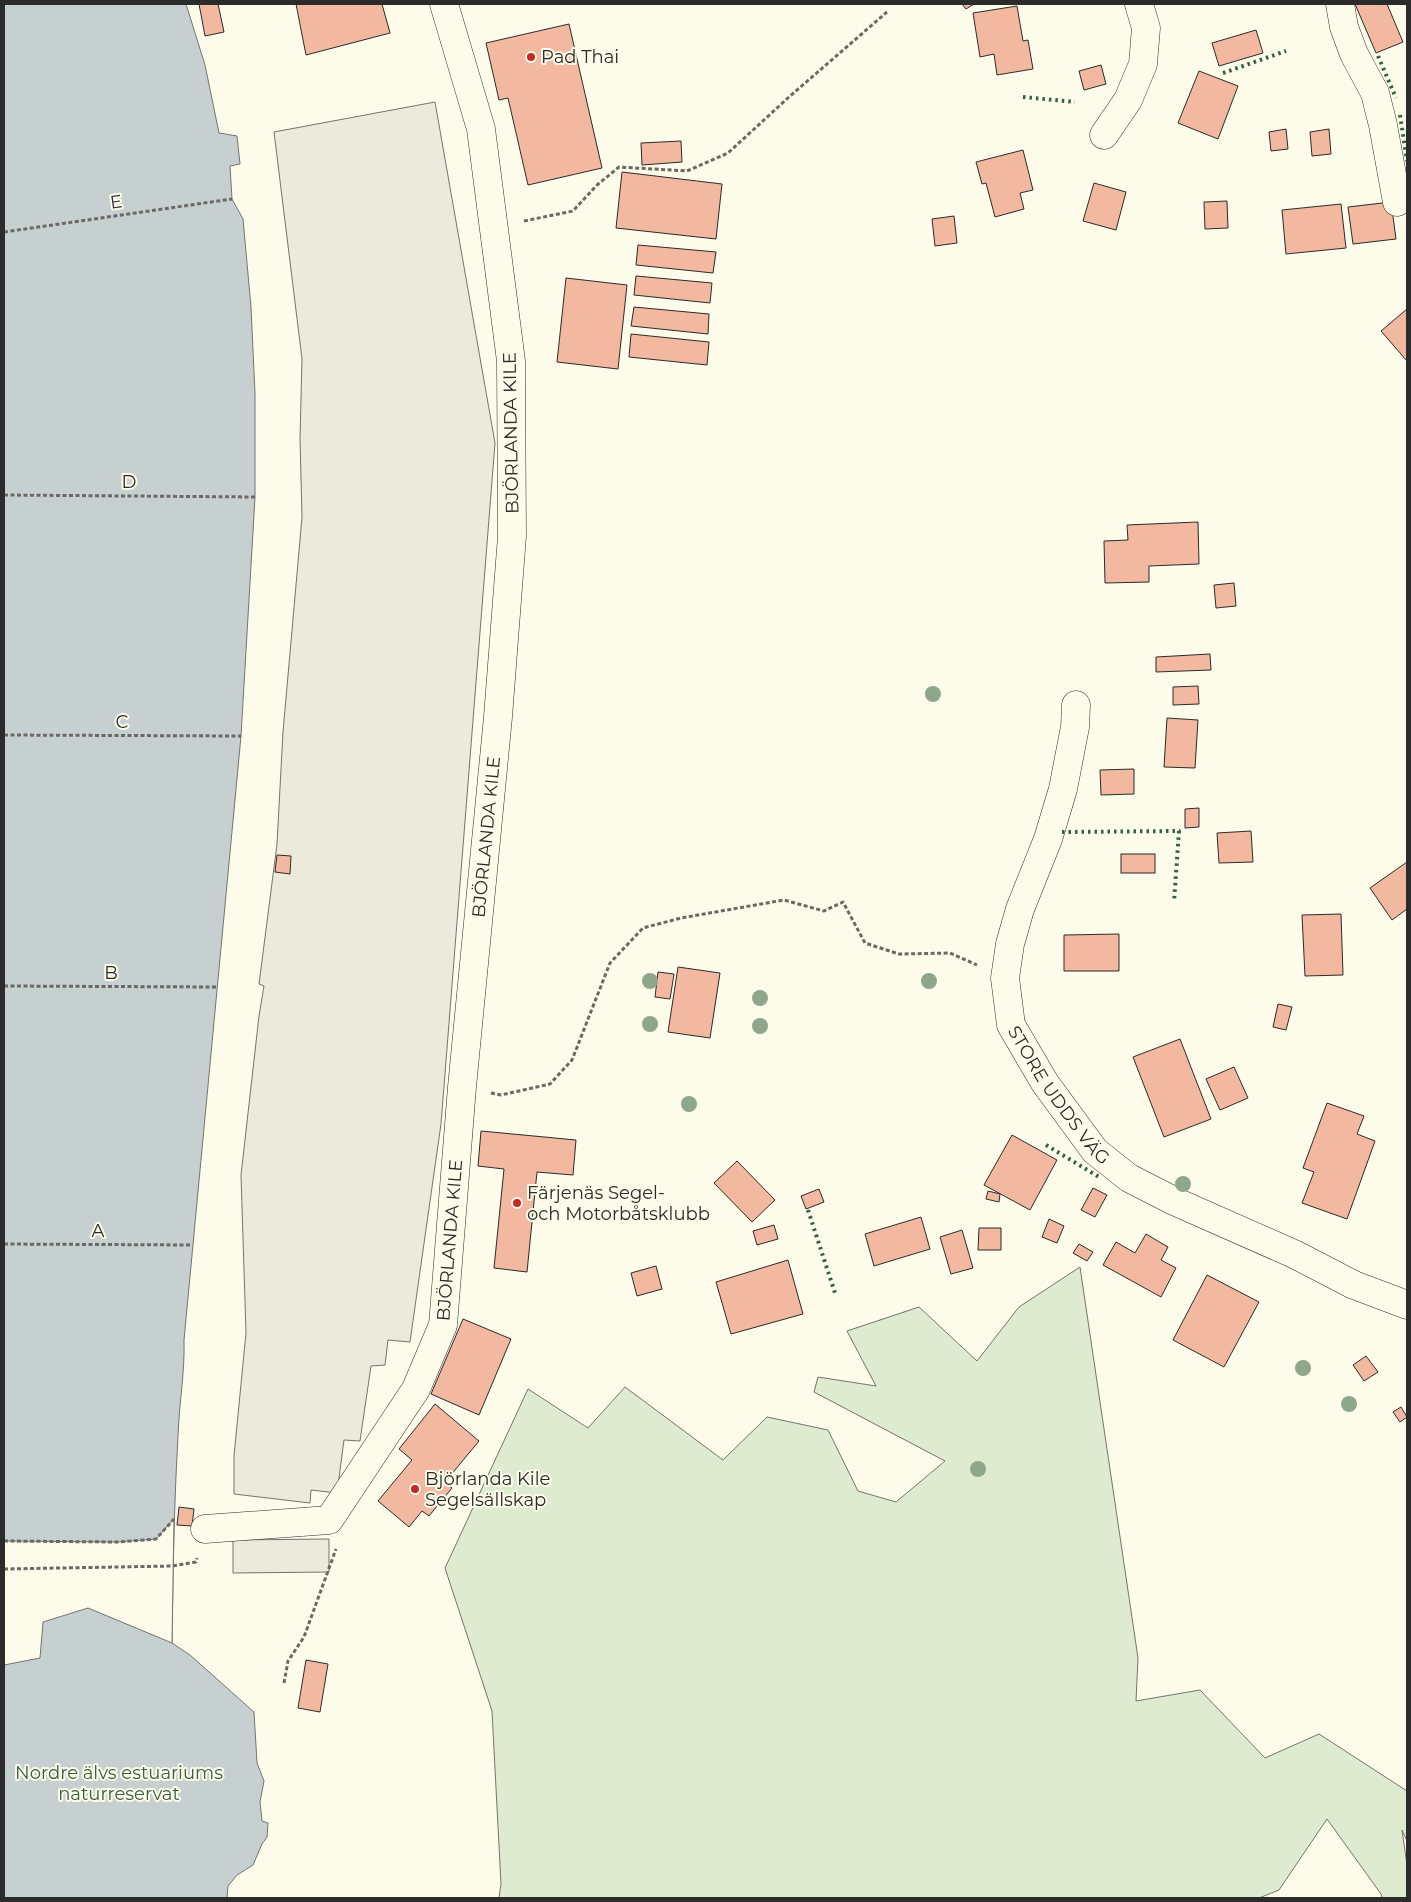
<svg xmlns="http://www.w3.org/2000/svg" width="1411" height="1902" font-family="Montserrat,sans-serif">
<style>
.green{fill:#deebd1;stroke:#74746e}
.parking{fill:#eceadb;stroke:#74746e}
.water{fill:#c7d0d0;stroke:#74746e}
.pier{fill:#fdfbea;stroke:#74746e}
.building{fill:#f2b8a0;stroke:#2b2b2b}
.lines{fill:none;stroke-linecap:round;stroke-linejoin:round}
.minor-casing{stroke:#2b2b2b;stroke-width:29}
.path{stroke:#6a6964;stroke-width:3;stroke-dasharray:4 2.5;stroke-linecap:butt}
.minor{stroke:#fdfbea;stroke-width:28}
.hedge{stroke:#34623c;stroke-width:4;stroke-dasharray:2.5 4;stroke-linecap:butt}
.tree{fill:#8ea78a}
.poi-dot{fill:#c62828;stroke:#fdfbea;stroke-width:2}
.labels{text-anchor:middle;dominant-baseline:central;stroke-width:4;stroke-linejoin:round;paint-order:stroke}
.poi-label{font-size:18px;fill:#2b2b2b;stroke:#fdfbea;text-anchor:start}
.street-label{font-size:18px;fill:#2b2b2b;stroke:#fdfbea}
.park-label{font-size:18px;fill:#34623c;stroke:#fdfbea}
</style>
<rect width="100%" height="100%" fill="#fdfbea"/>
<polygon class="green" points="1080,1267 1138,1658 1136,1701 1200,1690 1265,1758 1319,1734 1407,1791 1407,1841 1402,1830 1407,1865 1407,1898 1382,1898 1381,1894 1327,1819 1279,1890 1259,1898 499,1898 501,1884 492,1711 445,1568 528,1389 588,1428 625,1387 723,1460 767,1417 828,1430 858,1491 896,1502 945,1461 814,1392 818,1377 876,1386 847,1331 919,1307 977,1361 1019,1307"/>
<g class="parking">
<polygon points="435,102 495,443 441,1124 410,1342 388,1340 385,1365 371,1366 360,1441 344,1440 337,1493 311,1490 310,1503 234,1494 234,1456 246,1333 241,1175 259,1016 264,986 259,984 277,844 283,732 302,517 300,439 302,359 274,132"/>
<polygon points="329,1539 329,1572 233,1573 233,1540"/>
</g>
<path class="water" d="M4,4H186L205,65L219,133L237,136L240,164L230,166L232,199L243,219L251,307L255,394V497L241,736L184,1340C185,1372 179,1404 178,1436C174,1505 173,1574 172,1643L190,1655L254,1712L257,1763L264,1781L260,1802L262,1821L268,1823L267,1837L262,1844L253,1865L237,1875L228,1886L227,1898H4Z"/>
<polygon class="pier" points="174,1519 172,1643 88,1608 43,1622 40,1658 4,1665 4,1541 117,1542 156,1539"/>
<g class="building">
<polygon points="199,4 218,4 224,32 205,36"/>
<polygon points="296,4 382,4 390,33 306,55"/>
<polygon points="962,4 974,4 966,9"/>
<polygon points="1355,4 1387,4 1403,42 1376,53"/>
<polygon points="1017,6 1023,41 1028,40 1033,69 997,75 994,54 980,57 973,13"/>
<polygon points="569,24 602,168 528,185 508,98 499,100 486,43"/>
<polygon points="1256,30 1263,53 1219,66 1212,43"/>
<polygon points="1101,65 1106,84 1084,90 1079,71"/>
<polygon points="1199,71 1238,86 1218,139 1178,123"/>
<polygon points="1286,129 1288,149 1271,151 1269,132"/>
<polygon points="1329,129 1331,154 1312,156 1310,132"/>
<polygon points="681,141 682,162 642,165 641,143"/>
<polygon points="1023,150 1033,190 1020,193 1024,209 995,217 986,183 982,184 976,162"/>
<polygon points="622,172 722,184 716,239 616,228"/>
<polygon points="1094,183 1126,192 1116,230 1083,221"/>
<polygon points="1227,201 1228,228 1205,229 1204,202"/>
<polygon points="1391,202 1396,239 1353,244 1348,207"/>
<polygon points="1341,204 1346,248 1286,254 1282,210"/>
<polygon points="954,216 957,243 935,246 932,219"/>
<polygon points="638,245 716,252 713,273 636,265"/>
<polygon points="636,276 712,283 710,303 634,295"/>
<polygon points="566,278 627,285 618,369 557,362"/>
<polygon points="634,307 709,314 708,334 631,326"/>
<polygon points="1407,309 1407,361 1381,331"/>
<polygon points="631,334 709,342 707,365 629,357"/>
<polygon points="1198,522 1199,564 1149,566 1149,582 1105,583 1104,541 1128,540 1127,525"/>
<polygon points="1234,583 1236,606 1216,608 1214,585"/>
<polygon points="1210,654 1211,670 1156,672 1156,657"/>
<polygon points="1198,686 1199,704 1173,705 1173,687"/>
<polygon points="1167,718 1198,720 1195,768 1164,767"/>
<polygon points="1134,769 1134,794 1101,795 1100,770"/>
<polygon points="1199,808 1199,827 1185,828 1185,809"/>
<polygon points="1251,831 1253,862 1219,863 1217,833"/>
<rect x="1121" y="854" width="34" height="19"/>
<polygon points="277,855 291,856 290,874 275,872"/>
<polygon points="1407,862 1407,909 1392,920 1370,888"/>
<polygon points="1341,914 1343,975 1305,976 1302,915"/>
<polygon points="1119,934 1119,971 1064,971 1064,935"/>
<polygon points="678,967 720,973 710,1038 668,1032"/>
<polygon points="658,972 674,974 670,999 655,997"/>
<polygon points="1278,1004 1292,1007 1286,1030 1273,1027"/>
<polygon points="1180,1039 1211,1119 1164,1137 1133,1057"/>
<polygon points="1234,1067 1248,1098 1220,1110 1206,1079"/>
<polygon points="1327,1103 1364,1116 1357,1134 1375,1141 1347,1219 1302,1203 1314,1172 1303,1168"/>
<polygon points="481,1131 576,1140 573,1175 537,1172 527,1272 494,1268 504,1169 478,1166"/>
<polygon points="1012,1135 1057,1160 1030,1210 984,1185"/>
<polygon points="737,1161 775,1200 752,1222 714,1183"/>
<polygon points="1093,1188 1107,1195 1095,1217 1081,1210"/>
<polygon points="819,1189 824,1202 806,1209 801,1196"/>
<polygon points="988,1191 1000,1194 999,1202 986,1199"/>
<polygon points="921,1217 930,1249 874,1266 865,1234"/>
<polygon points="1049,1219 1064,1226 1057,1243 1042,1237"/>
<polygon points="774,1225 778,1239 757,1245 753,1231"/>
<polygon points="979,1228 1001,1228 1001,1250 978,1250"/>
<polygon points="962,1230 973,1268 951,1274 940,1237"/>
<polygon points="1146,1234 1168,1247 1161,1260 1176,1268 1161,1297 1103,1265 1116,1242 1135,1253"/>
<polygon points="1079,1244 1093,1252 1087,1261 1073,1253"/>
<polygon points="788,1260 803,1314 731,1334 716,1282"/>
<polygon points="656,1266 662,1289 637,1296 631,1273"/>
<polygon points="1207,1275 1259,1302 1224,1367 1173,1340"/>
<polygon points="463,1319 511,1339 479,1415 431,1394"/>
<polygon points="1366,1356 1378,1372 1364,1381 1353,1365"/>
<polygon points="435,1404 479,1441 445,1482 452,1488 429,1516 422,1511 409,1527 378,1501 412,1460 399,1449"/>
<polygon points="1401,1407 1407,1417 1400,1422 1393,1412"/>
<polygon points="179,1507 194,1509 192,1526 177,1525"/>
<polygon points="306,1660 328,1664 320,1712 298,1708"/>
</g>
<g class="lines">
<g class="minor-casing">
<g id="minor">
<polyline points="1340,4 1344,27 1354,54 1375,93 1383,125 1397,202"/>
<polyline points="1104,135 1128,100 1143,64 1146,28 1139,4"/>
<path id="s1" d="M1076,705L1075,727L1063,789L1048,839L1020,909L1010,944L1005,978L1011,1025L1045,1083L1095,1151L1129,1178L1174,1201L1294,1254L1354,1285L1407,1305"/>
<path id="s2" d="M205,1529L329,1520L416,1389L443,1325L462,1087L498,717L512,536L511,361L481,129L444,4"/>
</g>
</g>
<g class="path">
<polyline points="524,221 573,211 597,185 619,167 687,171 728,153 789,97 887,12"/>
<polyline points="4,232 232,199"/>
<polyline points="4,495 255,497"/>
<polyline points="4,735 241,736"/>
<polyline points="4,986 218,987"/>
<polyline points="491,1093 501,1095 550,1084 572,1060 610,963 643,928 681,918 784,900 824,911 843,902 865,943 899,954 950,953 977,965"/>
<polyline points="4,1244 192,1245"/>
<polyline points="4,1541 117,1542 156,1539 174,1519"/>
<polyline points="4,1569 172,1566 196,1562 197,1558"/>
<polyline points="284,1683 288,1661 304,1637 336,1549"/>
</g>
<use href="#minor" class="minor"/>
<g class="hedge">
<polyline points="1378,56 1396,98"/>
<polyline points="1223,73 1286,51"/>
<polyline points="1023,97 1075,102"/>
<polyline points="1400,115 1407,161"/>
<polyline points="1062,832 1179,831 1174,902"/>
<polyline points="1046,1145 1099,1177"/>
<polyline points="808,1210 835,1293"/>
</g>
</g>
<g class="tree">
<circle cx="933" cy="694" r="8"/>
<circle cx="650" cy="981" r="8"/>
<circle cx="929" cy="981" r="8"/>
<circle cx="760" cy="998" r="8"/>
<circle cx="650" cy="1024" r="8"/>
<circle cx="760" cy="1026" r="8"/>
<circle cx="689" cy="1104" r="8"/>
<circle cx="1183" cy="1184" r="8"/>
<circle cx="1303" cy="1368" r="8"/>
<circle cx="1349" cy="1404" r="8"/>
<circle cx="978" cy="1469" r="8"/>
</g>
<g class="poi-dot">
<circle cx="531" cy="57" r="5"/>
<circle cx="517" cy="1203" r="5"/>
<circle cx="415" cy="1489" r="5"/>
</g>
<g class="labels">
<g class="poi-label">
<text x="541" y="57">Pad Thai</text>
<text x="527" y="1193">Färjenäs Segel-<tspan x="527" dy="21">och Motorbåtsklubb</tspan></text>
<text x="425" y="1479">Björlanda Kile<tspan x="425" dy="21">Segelsällskap</tspan></text>
</g>
<g class="street-label">
<text transform="translate(116 202) rotate(-8)">E</text>
<text transform="translate(511 433) rotate(-91)">BJÖRLANDA KILE</text>
<text x="129" y="482">D</text>
<text x="122" y="722">C</text>
<text stroke="none"><textPath href="#s2" startOffset="841">BJÖRLANDA KILE</textPath></text>
<text x="111" y="973">B</text>
<text stroke="none"><textPath href="#s1" startOffset="416">STORE UDDS VÄG</textPath></text>
<text x="98" y="1231">A</text>
<text stroke="none"><textPath href="#s2" startOffset="436">BJÖRLANDA KILE</textPath></text>
</g>
<g class="park-label">
<text x="119" y="1773">Nordre älvs estuariums<tspan x="119" dy="21">naturreservat</tspan></text>
</g>
</g>
<rect width="1411" height="1902" fill="none" stroke="#2b2b2b" stroke-width="10"/>
</svg>
